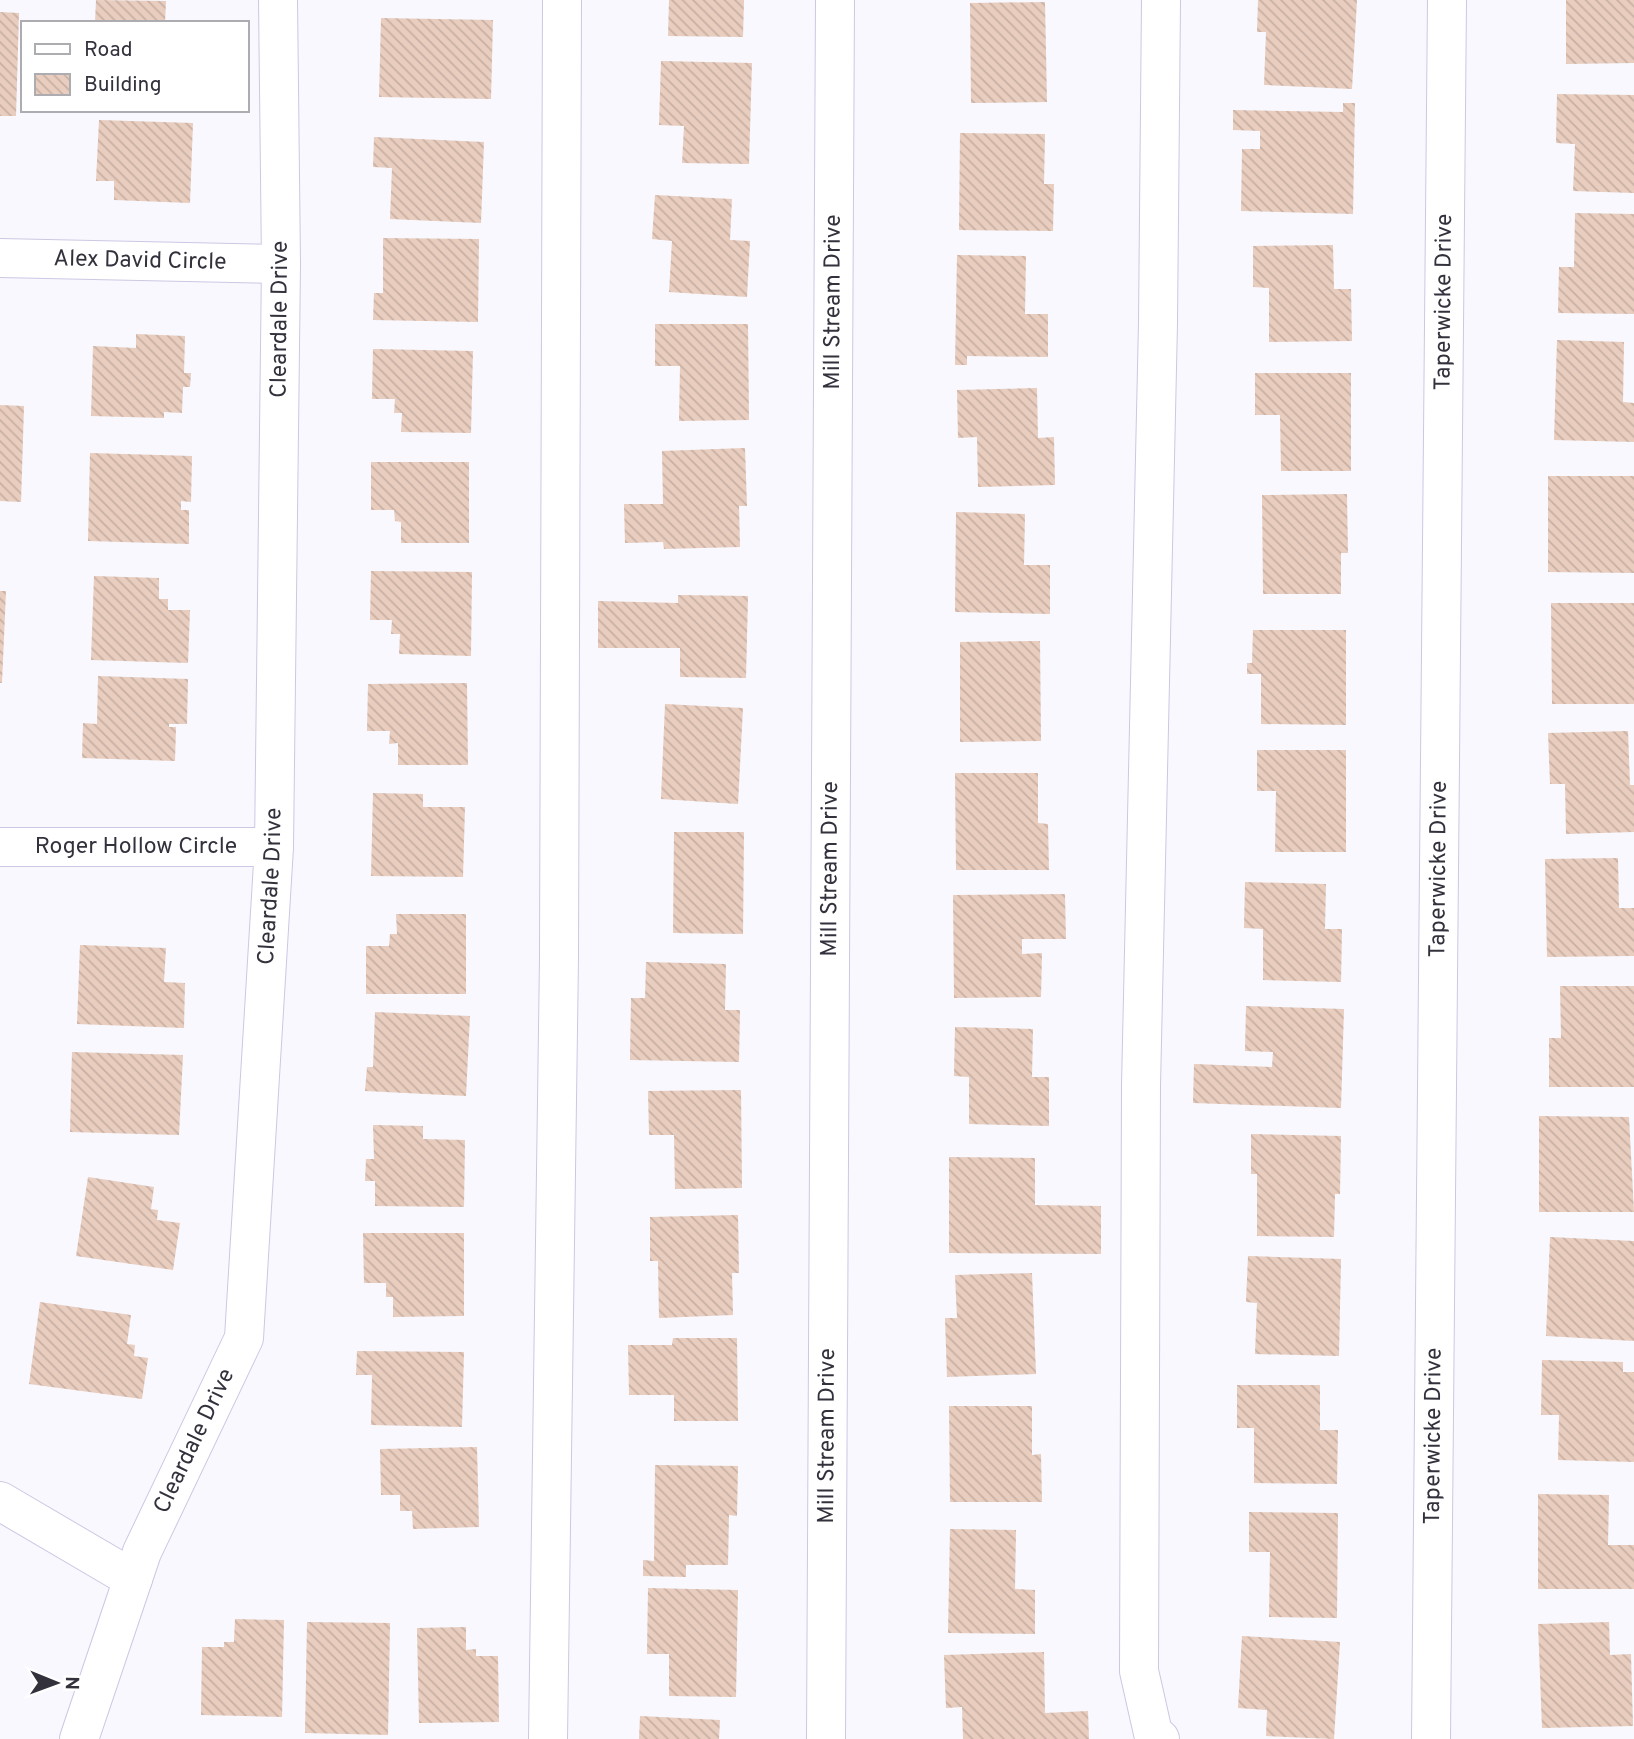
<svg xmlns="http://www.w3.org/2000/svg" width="1634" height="1739" font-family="Overpass,sans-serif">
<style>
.building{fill:url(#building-back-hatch)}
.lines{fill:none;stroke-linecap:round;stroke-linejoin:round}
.minor-casing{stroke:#cbc8e3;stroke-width:40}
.minor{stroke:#fff;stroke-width:38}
.labels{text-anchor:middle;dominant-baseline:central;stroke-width:5;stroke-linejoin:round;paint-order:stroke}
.street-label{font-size:23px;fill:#33313c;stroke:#fff}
</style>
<defs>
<pattern id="building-back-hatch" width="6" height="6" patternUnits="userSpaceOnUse" patternTransform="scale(1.75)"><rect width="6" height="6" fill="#e9cdbe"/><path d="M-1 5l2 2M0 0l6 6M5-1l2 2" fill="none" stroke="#c8b0a4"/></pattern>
</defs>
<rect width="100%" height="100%" fill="#f8f8fe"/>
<g class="building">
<polygon points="96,0 166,1 165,23 95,23"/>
<polygon points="669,0 744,0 743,37 668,36"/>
<polygon points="1258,0 1357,0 1352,89 1264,85 1266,32 1257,32"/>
<polygon points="1566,0 1634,0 1634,63 1566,64"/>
<polygon points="1045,2 1047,102 971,103 970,3"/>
<polygon points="0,12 19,13 16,116 0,116"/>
<polygon points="381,18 493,20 491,99 379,97"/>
<polygon points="661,61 752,63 749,164 682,163 684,126 659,125"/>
<polygon points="1557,94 1634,95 1634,193 1573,191 1575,144 1556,143"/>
<polygon points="1343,103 1355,103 1353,214 1241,211 1242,149 1260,149 1260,131 1233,130 1233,110 1343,112"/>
<polygon points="99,120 193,123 190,203 114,200 114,181 96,181"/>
<polygon points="960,133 1045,134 1044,184 1054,184 1053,231 959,230"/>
<polygon points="374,137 484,142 481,223 390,219 392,168 373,167"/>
<polygon points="655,195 732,199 730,240 750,241 747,297 669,292 672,241 652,239"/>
<polygon points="1575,213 1634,214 1634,314 1558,313 1559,267 1574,267"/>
<polygon points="383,238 479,239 478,322 373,320 374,293 383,293"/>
<polygon points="1333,245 1334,289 1351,289 1352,341 1269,342 1269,288 1253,287 1253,246"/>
<polygon points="957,255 1026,256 1025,314 1048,314 1048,357 967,356 967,365 955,365"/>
<polygon points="655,324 748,324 749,420 679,421 680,366 655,366"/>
<polygon points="136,334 185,336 184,373 191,373 190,387 183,387 182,413 164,412 164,418 91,416 93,346 136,348"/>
<polygon points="1557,340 1624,342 1623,402 1634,403 1634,442 1554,440"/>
<polygon points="373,349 473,351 471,433 401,432 402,413 394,413 395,399 372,399"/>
<polygon points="1255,373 1351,373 1351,471 1281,471 1280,415 1255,415"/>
<polygon points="1037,388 1038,438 1054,437 1055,485 978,487 977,437 958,438 957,390"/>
<polygon points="0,405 24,406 21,502 0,501"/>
<polygon points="745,448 747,506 739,506 740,547 664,549 663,542 625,543 624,504 663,504 662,451"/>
<polygon points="90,453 192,456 191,502 181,501 181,510 189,510 189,544 88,541"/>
<polygon points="371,462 469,462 469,543 401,543 401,522 395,521 394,510 371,510"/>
<polygon points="1548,476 1634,476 1634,573 1548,572"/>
<polygon points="1347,494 1348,553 1341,553 1341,594 1263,594 1262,495"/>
<polygon points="956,512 1025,514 1024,565 1050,565 1050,614 955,612"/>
<polygon points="371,571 472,572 471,656 399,654 400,634 391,634 392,620 370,620"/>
<polygon points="94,576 159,578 159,599 168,599 168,610 190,610 188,663 91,660"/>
<polygon points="0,591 6,591 2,683 0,683"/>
<polygon points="678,595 748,596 746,678 680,677 680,648 598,648 598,601 678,603"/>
<polygon points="1551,603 1634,603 1634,704 1552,704"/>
<polygon points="1253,630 1346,630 1346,725 1261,724 1261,674 1247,674 1247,663 1252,663"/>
<polygon points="1040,641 1041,741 960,742 960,642"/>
<polygon points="98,676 188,679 187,724 169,724 169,727 176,727 175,761 82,758 83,723 97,724"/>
<polygon points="467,683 468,765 398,765 398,743 389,744 390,731 367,731 368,684"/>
<polygon points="665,704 743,708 738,804 661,799"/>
<polygon points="1628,731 1630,785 1634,785 1634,832 1566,834 1565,784 1550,784 1548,733"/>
<polygon points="1257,750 1346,750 1346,852 1275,852 1276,791 1257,791"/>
<polygon points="955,773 1038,773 1038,823 1048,824 1049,870 956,870"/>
<polygon points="373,793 423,794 423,807 465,807 463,877 371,876"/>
<polygon points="674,832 744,832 743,934 673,933"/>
<polygon points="1618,858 1619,908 1634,908 1634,956 1547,957 1545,859"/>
<polygon points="1245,882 1326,884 1325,929 1342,929 1341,982 1263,980 1263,929 1244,928"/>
<polygon points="1065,894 1066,939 1022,939 1022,954 1042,953 1041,997 954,998 953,895"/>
<polygon points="396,914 466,914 466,994 366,994 366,946 389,946 390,934 397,934"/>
<polygon points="80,945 166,948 164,982 185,983 184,1028 77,1024"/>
<polygon points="646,962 726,964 725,1010 740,1010 739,1062 630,1060 631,998 645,998"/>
<polygon points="1560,986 1634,986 1634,1087 1549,1087 1549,1038 1561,1038"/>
<polygon points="1246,1006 1344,1009 1341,1108 1193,1103 1194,1064 1272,1067 1273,1052 1245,1051"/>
<polygon points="375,1012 470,1016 466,1096 365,1091 367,1067 373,1067"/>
<polygon points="955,1027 1033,1029 1032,1077 1049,1077 1049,1126 969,1124 969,1077 954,1076"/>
<polygon points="72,1052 183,1055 179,1135 70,1132"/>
<polygon points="741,1090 742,1188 675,1189 674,1135 649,1135 648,1091"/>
<polygon points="1539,1116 1629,1117 1634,1212 1539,1212"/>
<polygon points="373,1125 423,1126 423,1139 465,1140 464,1207 375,1206 375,1181 365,1181 366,1159 374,1159"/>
<polygon points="1251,1134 1341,1136 1340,1194 1335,1194 1334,1237 1257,1236 1257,1174 1251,1174"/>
<polygon points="949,1157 1035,1158 1035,1205 1101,1206 1101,1254 949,1253"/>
<polygon points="88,1177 154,1187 151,1209 158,1210 157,1220 180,1223 173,1270 76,1256"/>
<polygon points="738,1215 739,1273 732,1273 733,1315 659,1318 658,1261 650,1261 650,1217"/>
<polygon points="363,1233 464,1233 464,1316 393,1317 393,1297 386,1297 386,1283 364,1283"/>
<polygon points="1550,1237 1634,1241 1634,1341 1546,1336"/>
<polygon points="1248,1256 1341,1259 1339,1356 1255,1354 1257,1303 1246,1302"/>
<polygon points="1032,1273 1036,1374 947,1377 945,1318 957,1318 955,1275"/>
<polygon points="40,1302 131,1315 127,1344 135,1345 134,1356 148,1358 142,1399 29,1384"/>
<polygon points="673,1338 737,1338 738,1421 674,1421 674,1395 629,1395 628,1345 672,1345"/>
<polygon points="357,1351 464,1352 462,1427 371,1425 372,1375 356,1375"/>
<polygon points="1542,1360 1623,1362 1623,1372 1634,1372 1634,1462 1558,1460 1559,1415 1541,1415"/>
<polygon points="1237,1385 1320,1385 1320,1430 1338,1430 1337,1484 1254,1483 1254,1428 1237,1428"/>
<polygon points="949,1406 1032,1406 1032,1455 1041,1454 1042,1502 950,1502"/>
<polygon points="477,1447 479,1527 413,1529 412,1511 400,1511 400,1495 381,1495 380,1449"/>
<polygon points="655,1465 738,1466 737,1516 729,1515 728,1565 686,1565 686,1577 643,1576 643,1560 654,1561"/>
<polygon points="1538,1494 1609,1495 1608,1545 1634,1545 1634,1589 1538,1589"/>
<polygon points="1249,1512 1338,1513 1337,1618 1269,1617 1270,1552 1249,1552"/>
<polygon points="950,1529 1016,1530 1015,1589 1035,1590 1035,1634 948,1633"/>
<polygon points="648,1588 738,1590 736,1697 669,1696 669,1654 647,1654"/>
<polygon points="235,1619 284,1620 282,1717 201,1715 202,1647 224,1647 224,1642 234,1642"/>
<polygon points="307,1622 390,1623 388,1735 305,1733"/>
<polygon points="1609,1622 1610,1655 1631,1654 1633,1726 1542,1728 1538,1624"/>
<polygon points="466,1627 466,1650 476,1649 476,1656 498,1656 499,1722 419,1723 417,1628"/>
<polygon points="1242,1636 1340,1642 1334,1739 1266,1736 1267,1710 1238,1708"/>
<polygon points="1044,1652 1045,1713 1088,1711 1089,1739 963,1739 962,1707 946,1708 944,1655"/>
<polygon points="640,1716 720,1720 719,1739 639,1739"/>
</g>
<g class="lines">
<g class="minor-casing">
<g id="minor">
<path id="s1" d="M0,258L281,264"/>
<path id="s2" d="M0,847H274"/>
<polyline points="0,1501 133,1579"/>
<path id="s3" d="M79,1739L142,1552L244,1338L274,847L281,264L278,0"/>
<polyline points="548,1739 559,958 562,0"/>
<path id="s4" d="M826,1739L835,0"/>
<polyline points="1160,1739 1153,1733 1139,1671 1141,1086 1158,323 1161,0"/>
<path id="s5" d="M1431,1739L1447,0"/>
</g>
</g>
<use href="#minor" class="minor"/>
</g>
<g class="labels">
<g class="street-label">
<text stroke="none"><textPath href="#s1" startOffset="140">Alex David Circle</textPath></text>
<text stroke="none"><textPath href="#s4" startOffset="1437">Mill Stream Drive</textPath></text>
<text stroke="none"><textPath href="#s5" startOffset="1437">Taperwicke Drive</textPath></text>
<text stroke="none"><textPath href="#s3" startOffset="1454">Cleardale Drive</textPath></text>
<text stroke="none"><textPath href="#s2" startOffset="136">Roger Hollow Circle</textPath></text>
<text stroke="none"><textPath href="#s4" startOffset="870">Mill Stream Drive</textPath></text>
<text stroke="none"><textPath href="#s5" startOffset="870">Taperwicke Drive</textPath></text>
<text stroke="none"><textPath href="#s3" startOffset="887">Cleardale Drive</textPath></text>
<text stroke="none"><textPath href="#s4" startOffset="303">Mill Stream Drive</textPath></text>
<text stroke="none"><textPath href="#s5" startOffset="303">Taperwicke Drive</textPath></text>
<text stroke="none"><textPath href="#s3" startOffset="320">Cleardale Drive</textPath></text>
</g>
</g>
<rect x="21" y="21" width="228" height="91" fill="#ffffff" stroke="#adadb1" stroke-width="2"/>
<rect x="35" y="44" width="35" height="10" fill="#ffffff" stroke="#adadb1" stroke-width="2"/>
<text x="84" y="56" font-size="21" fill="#33313c">Road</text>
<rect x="35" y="74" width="35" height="21" fill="url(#building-back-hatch)" stroke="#adadb1" stroke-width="2"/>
<text x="84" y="91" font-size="21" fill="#33313c">Building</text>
<g transform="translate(56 1683) rotate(91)" stroke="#ffffff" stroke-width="5" paint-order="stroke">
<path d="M0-5L12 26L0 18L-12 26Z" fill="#33313c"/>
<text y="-10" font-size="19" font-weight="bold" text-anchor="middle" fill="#33313c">N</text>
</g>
</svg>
